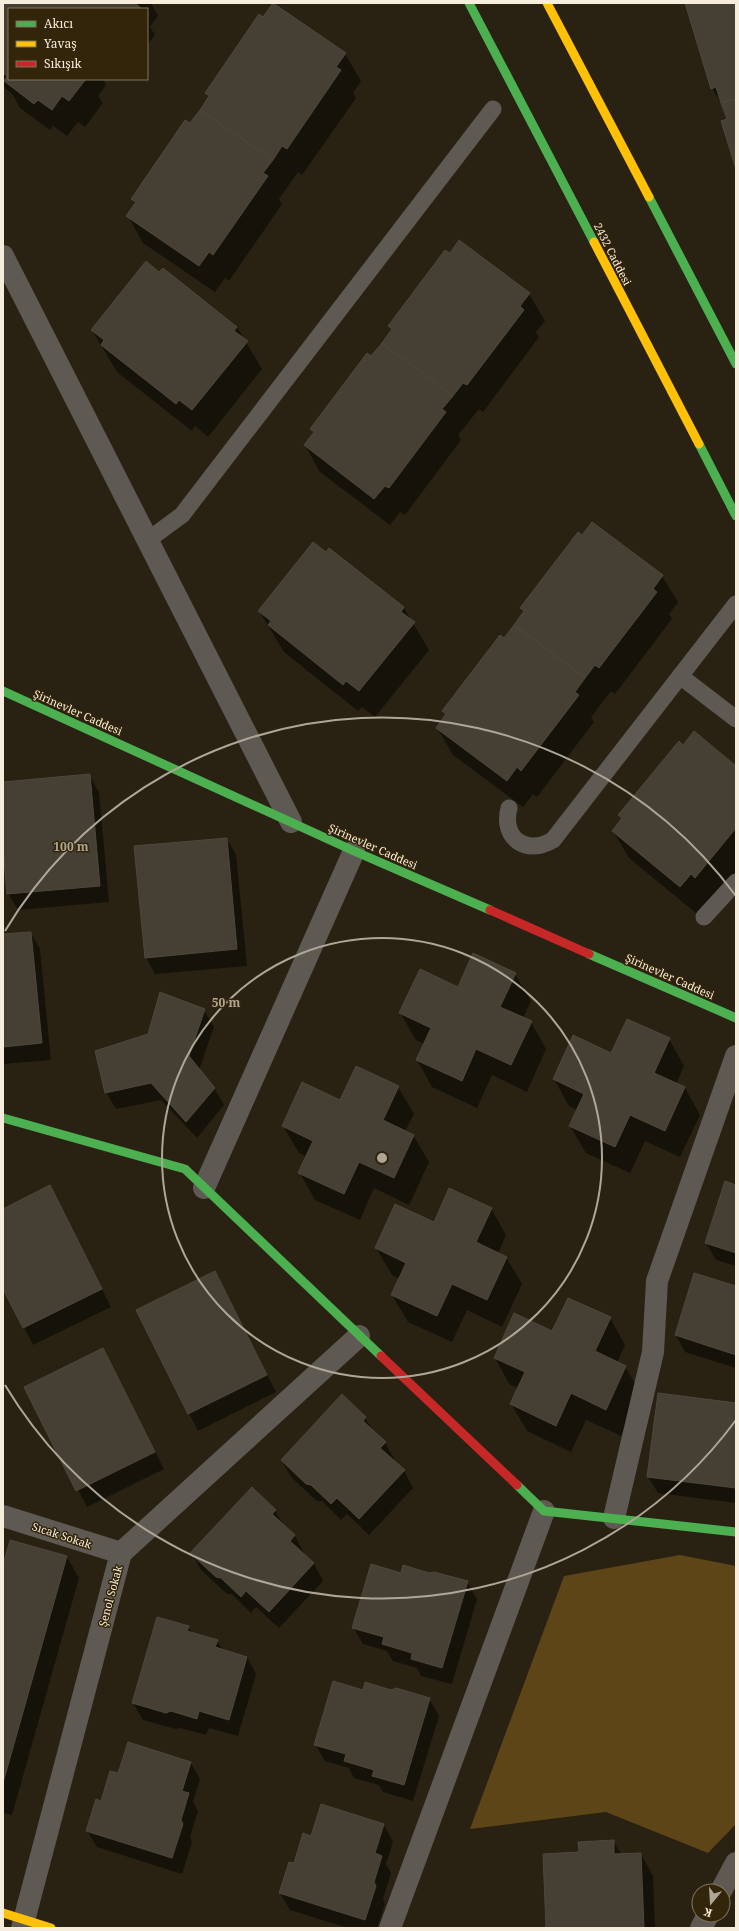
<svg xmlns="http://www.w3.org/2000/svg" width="739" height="1931" font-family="'Noto Serif',serif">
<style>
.green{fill:#5d4518}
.shadow{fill:#0007}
.building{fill:#464034;stroke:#4e483c}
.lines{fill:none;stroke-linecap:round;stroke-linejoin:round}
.lane{stroke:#5e5953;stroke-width:17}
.street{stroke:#5e5953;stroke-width:22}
.fast{stroke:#4caf50;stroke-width:9}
.slow{stroke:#ffc107;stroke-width:9}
.jam{stroke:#c62828;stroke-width:9}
.ring{fill:none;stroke:#aea696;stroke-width:2}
.labels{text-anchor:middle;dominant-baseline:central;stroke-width:3;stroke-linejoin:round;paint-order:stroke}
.street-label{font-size:11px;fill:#f6eddd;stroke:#332509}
.centre{fill:#aea696;stroke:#332509;stroke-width:2}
.ring-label{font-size:12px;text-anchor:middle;font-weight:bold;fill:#aea696;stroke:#332509;stroke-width:3;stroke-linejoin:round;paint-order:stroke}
</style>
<rect width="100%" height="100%" fill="#292213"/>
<polygon class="green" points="680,1555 736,1566 736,1824 708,1853 606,1812 470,1829 564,1576"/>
<g class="shadow">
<polygon points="3,3 151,3 158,16 150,27 155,35 147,45 147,9 9,9 9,79 103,79 106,85 98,96 103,103 85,127 78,122 67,136 53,126 50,130 20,108 13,95 3,86"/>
<polygon points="686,3 736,3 736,166 728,120 725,110 712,88"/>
<polygon points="345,54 361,81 353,93 356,98 302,175 298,172 279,199 282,204 229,281 225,278 215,292 143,243 128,216 136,204 133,199 209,98 206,93"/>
<polygon points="159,273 237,327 262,369 208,437 195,426 192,431 117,372 92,330"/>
<polygon points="529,294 545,321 536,332 539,337 483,412 479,409 458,435 461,440 405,515 400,512 390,525 320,472 305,445 314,434 311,429 392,331 389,326"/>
<polygon points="330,550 404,608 429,650 375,717 362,707 358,711 284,652 259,611"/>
<polygon points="662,576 678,602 669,614 672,619 615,694 611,691 591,717 594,722 537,797 533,794 523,807 453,755 437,728 446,716 443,711 524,613 521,608"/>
<polygon points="684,746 736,767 736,874 711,904 707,901 696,913 629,858 613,831 622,820 620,815"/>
<polygon points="89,775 99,792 109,902 18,910 8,894 3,838 3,783"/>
<polygon points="227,839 236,855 247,966 155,974 146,957"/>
<polygon points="31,933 40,949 51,1060 3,1064 3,935"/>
<polygon points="515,974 531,1001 523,1018 531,1022 546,1049 527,1092 492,1075 477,1108 432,1087 417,1060 424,1044 416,1040 400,1013"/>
<polygon points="204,1010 214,1027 199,1070 214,1088 224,1105 197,1138 161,1100 116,1109 106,1092 149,1035"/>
<polygon points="669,1039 684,1066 676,1084 685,1088 700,1115 680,1157 645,1141 630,1173 586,1153 570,1126 578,1110 569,1106 554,1079 612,1054"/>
<polygon points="398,1087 414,1114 405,1131 413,1135 429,1162 409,1205 374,1188 360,1220 315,1200 300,1173 307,1157 299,1153 283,1126 341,1101"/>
<polygon points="736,1186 736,1266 716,1260 706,1243"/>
<polygon points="50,1187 111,1307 33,1345 3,1287 3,1210"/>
<polygon points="491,1208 506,1235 498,1254 506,1257 522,1284 502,1327 467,1310 452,1342 408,1322 392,1295 400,1279 392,1275 376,1248 434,1223"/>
<polygon points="736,1288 736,1368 685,1352 676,1335"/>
<polygon points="224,1289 276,1392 198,1431 137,1311"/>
<polygon points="610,1318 625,1345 617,1363 625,1367 641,1393 621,1436 586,1420 571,1452 527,1431 511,1404 519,1388 510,1385 495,1358 553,1332"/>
<polygon points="103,1349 164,1469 87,1507 26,1388"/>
<polygon points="736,1404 736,1503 658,1493 648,1477"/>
<polygon points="365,1418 375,1433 385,1443 395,1460 393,1461 404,1471 413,1488 369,1535 347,1514 341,1520 322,1501 317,1501 291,1477 282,1461"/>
<polygon points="275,1510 284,1526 295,1536 304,1553 303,1554 314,1564 323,1581 279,1628 256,1607 251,1613 232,1594 227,1594 201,1570 192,1554"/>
<polygon points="67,1557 79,1578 12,1815 3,1813 3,1568"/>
<polygon points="429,1574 467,1582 477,1599 452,1684 421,1676 417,1668 393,1661 387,1651 363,1644 353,1627"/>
<polygon points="188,1627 192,1633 217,1641 223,1650 247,1657 256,1674 238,1736 209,1728 206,1735 181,1728 176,1729 143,1720 133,1703"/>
<polygon points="363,1691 391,1691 429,1699 439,1716 413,1801 383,1792 379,1785 354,1778 349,1768 325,1761 315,1744"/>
<polygon points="191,1763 200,1779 193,1802 198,1811 190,1837 192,1842 182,1874 97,1847 87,1831 119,1775"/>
<polygon points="384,1825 393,1842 386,1864 391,1873 383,1899 385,1904 377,1928 348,1928 290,1910 280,1893 312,1837"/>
<polygon points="613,1841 622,1855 641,1854 653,1876 655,1928 547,1928 580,1853"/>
</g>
<g class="building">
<polygon points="3,3 134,3 140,7 139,9 9,9 9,79 86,79 69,101 62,96 52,110 38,100 34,104 4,81 7,76 3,73"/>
<polygon points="273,3 346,53 336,67 341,70 287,149 282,146 273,160 200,110 209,96 205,93 259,14 263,17"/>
<polygon points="685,3 736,3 736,99 721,103 716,87 711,89"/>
<polygon points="736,99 736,169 721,121 727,119 721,103"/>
<polygon points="200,110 273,160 263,173 268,176 213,255 209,252 199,266 126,216 136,202 131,199 185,120 190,123"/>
<polygon points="459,240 530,293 520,306 524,310 467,385 463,383 453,396 382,343 392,329 388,326 445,250 450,253"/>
<polygon points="146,261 159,272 163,268 237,327 234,331 248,341 192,410 179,400 176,404 101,345 104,340 91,330"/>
<polygon points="382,343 453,396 442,409 446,412 389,488 385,486 374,499 304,445 314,432 310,429 367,353 371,356"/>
<polygon points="592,522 663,575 653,589 657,592 599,668 595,665 585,678 514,625 524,611 520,608 578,532 582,535"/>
<polygon points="313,542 326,552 329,548 404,607 401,612 415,622 359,691 346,681 343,685 268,625 271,621 258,611"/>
<polygon points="514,625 585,678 575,692 579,695 521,771 517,767 507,781 436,728 446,714 442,711 500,635 504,638"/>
<polygon points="694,731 736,766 736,828 695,878 691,874 680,887 612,831 622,818 618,815 679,741 683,745"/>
<polygon points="90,774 100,886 7,894 3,849 3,782"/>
<polygon points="227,838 237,949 145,958 134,846"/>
<polygon points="31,932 42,1043 3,1047 3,934"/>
<polygon points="473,953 516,973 500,1007 532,1021 511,1065 476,1049 462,1081 416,1060 431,1028 399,1013 420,969 458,987"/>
<polygon points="160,992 205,1009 189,1056 215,1088 186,1122 151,1083 105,1093 95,1051 148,1034"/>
<polygon points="627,1019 670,1038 654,1073 685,1087 665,1131 630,1115 615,1147 569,1126 584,1094 553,1079 573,1035 611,1053"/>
<polygon points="356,1066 399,1086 383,1120 414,1135 394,1178 359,1162 344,1194 298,1173 313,1141 282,1126 302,1082 340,1100"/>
<polygon points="725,1181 736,1185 736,1253 705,1243"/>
<polygon points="50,1185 102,1289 23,1328 3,1289 3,1209"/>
<polygon points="449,1188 492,1208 476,1242 507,1257 487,1300 452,1284 437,1316 391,1295 406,1263 375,1248 395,1204 434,1222"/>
<polygon points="215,1271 267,1375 188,1414 136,1310"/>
<polygon points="694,1273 736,1286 736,1355 675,1335"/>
<polygon points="568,1298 611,1317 595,1351 626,1366 606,1410 571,1393 556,1426 510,1404 525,1372 494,1358 514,1313 552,1331"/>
<polygon points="103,1348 155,1452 76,1491 24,1387"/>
<polygon points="658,1393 736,1403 736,1488 647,1477"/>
<polygon points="342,1394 366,1417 363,1421 386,1442 380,1448 405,1470 359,1519 337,1498 331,1504 311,1485 306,1484 281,1460"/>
<polygon points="252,1487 276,1510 272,1514 295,1535 290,1541 314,1563 269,1612 246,1591 241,1597 221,1578 216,1577 190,1553"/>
<polygon points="10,1540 67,1556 3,1783 3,1565"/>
<polygon points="371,1564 401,1573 403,1565 429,1573 434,1572 468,1581 442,1668 411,1659 412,1653 382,1644 384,1637 352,1628"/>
<polygon points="157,1617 189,1626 187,1631 218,1640 215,1647 247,1657 229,1720 199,1711 197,1719 171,1711 166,1713 132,1703"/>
<polygon points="333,1681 363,1690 365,1682 391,1690 396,1688 430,1698 404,1785 372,1776 374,1770 344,1761 346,1754 314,1745"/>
<polygon points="128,1742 191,1762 182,1791 189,1793 181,1820 183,1824 172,1858 86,1831 96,1799 101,1801 110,1771 118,1773"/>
<polygon points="321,1804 384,1824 375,1853 382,1856 374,1882 376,1886 365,1920 279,1893 289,1862 294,1863 303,1833 311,1836"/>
<polygon points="614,1840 614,1854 641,1853 644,1928 546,1928 543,1854 579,1852 578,1842"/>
</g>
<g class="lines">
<g class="lane">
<polyline points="148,540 182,515 493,109"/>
<polyline points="680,676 736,719"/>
<path d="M509,808C501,838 526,856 553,840L736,604"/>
<polyline points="704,917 736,882"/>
</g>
<g class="street">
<polyline points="3,256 291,822"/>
<polyline points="204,1188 354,851"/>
<polyline points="3,1516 121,1553"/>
<polyline points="614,1518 653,1352 657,1281 736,1056"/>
<polyline points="721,1891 736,1863"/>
<polyline points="22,1928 121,1553 359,1336"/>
<polyline points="390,1928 544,1511"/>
<polyline points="701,1928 708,1915"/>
</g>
<g class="fast">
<polyline points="469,3 594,242"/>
<polyline points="649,197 736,364"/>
<polyline points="699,444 736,516"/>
<polyline points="3,691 354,851 490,910"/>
<polyline points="589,954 736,1018"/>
<polyline points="3,1118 185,1169 381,1356"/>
<polyline points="517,1485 544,1511 736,1532"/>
</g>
<g class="slow">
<polyline points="547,3 649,197"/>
<polyline points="594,242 699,444"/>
<polyline points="3,1913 51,1928"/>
</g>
<g class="jam">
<polyline points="490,910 589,954"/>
<polyline points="381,1356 517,1485"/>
</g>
</g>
<g class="ring">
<circle cx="382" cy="1158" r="220"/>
<path d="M736 1420A440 440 0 0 1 5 1385M5 931A440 440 0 0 1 736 896"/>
</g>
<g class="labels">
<g class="street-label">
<text transform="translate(613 254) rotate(63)">2432 Caddesi</text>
<text transform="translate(78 712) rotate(24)">Şirinevler Caddesi</text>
<text transform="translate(373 846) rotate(24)">Şirinevler Caddesi</text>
<text transform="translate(670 976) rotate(24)">Şirinevler Caddesi</text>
<text transform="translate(62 1535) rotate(18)">Sıcak Sokak</text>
<text transform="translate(110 1596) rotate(-75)">Şenol Sokak</text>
</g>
</g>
<circle cx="382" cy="1158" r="6" class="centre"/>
<g class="ring-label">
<text x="71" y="851">100 m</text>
<text x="226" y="1007">50 m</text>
</g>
<rect width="739" height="1931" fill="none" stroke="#f6eddd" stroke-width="8"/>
<rect x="8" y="8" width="140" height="72" fill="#332509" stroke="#81755e"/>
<rect x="16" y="21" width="20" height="6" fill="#4caf50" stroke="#81755e"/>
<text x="44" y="28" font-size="12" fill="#f6eddd">Akıcı</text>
<rect x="16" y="41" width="20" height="6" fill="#ffc107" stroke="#81755e"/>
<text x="44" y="48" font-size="12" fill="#f6eddd">Yavaş</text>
<rect x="16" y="61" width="20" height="6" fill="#c62828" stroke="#81755e"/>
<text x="44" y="68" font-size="12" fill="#f6eddd">Sıkışık</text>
<g transform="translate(711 1903) rotate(198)"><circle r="19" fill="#332509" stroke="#81755e"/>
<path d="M0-3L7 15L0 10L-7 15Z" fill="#aea696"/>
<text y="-6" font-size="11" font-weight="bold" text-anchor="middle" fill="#f6eddd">K</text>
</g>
</svg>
